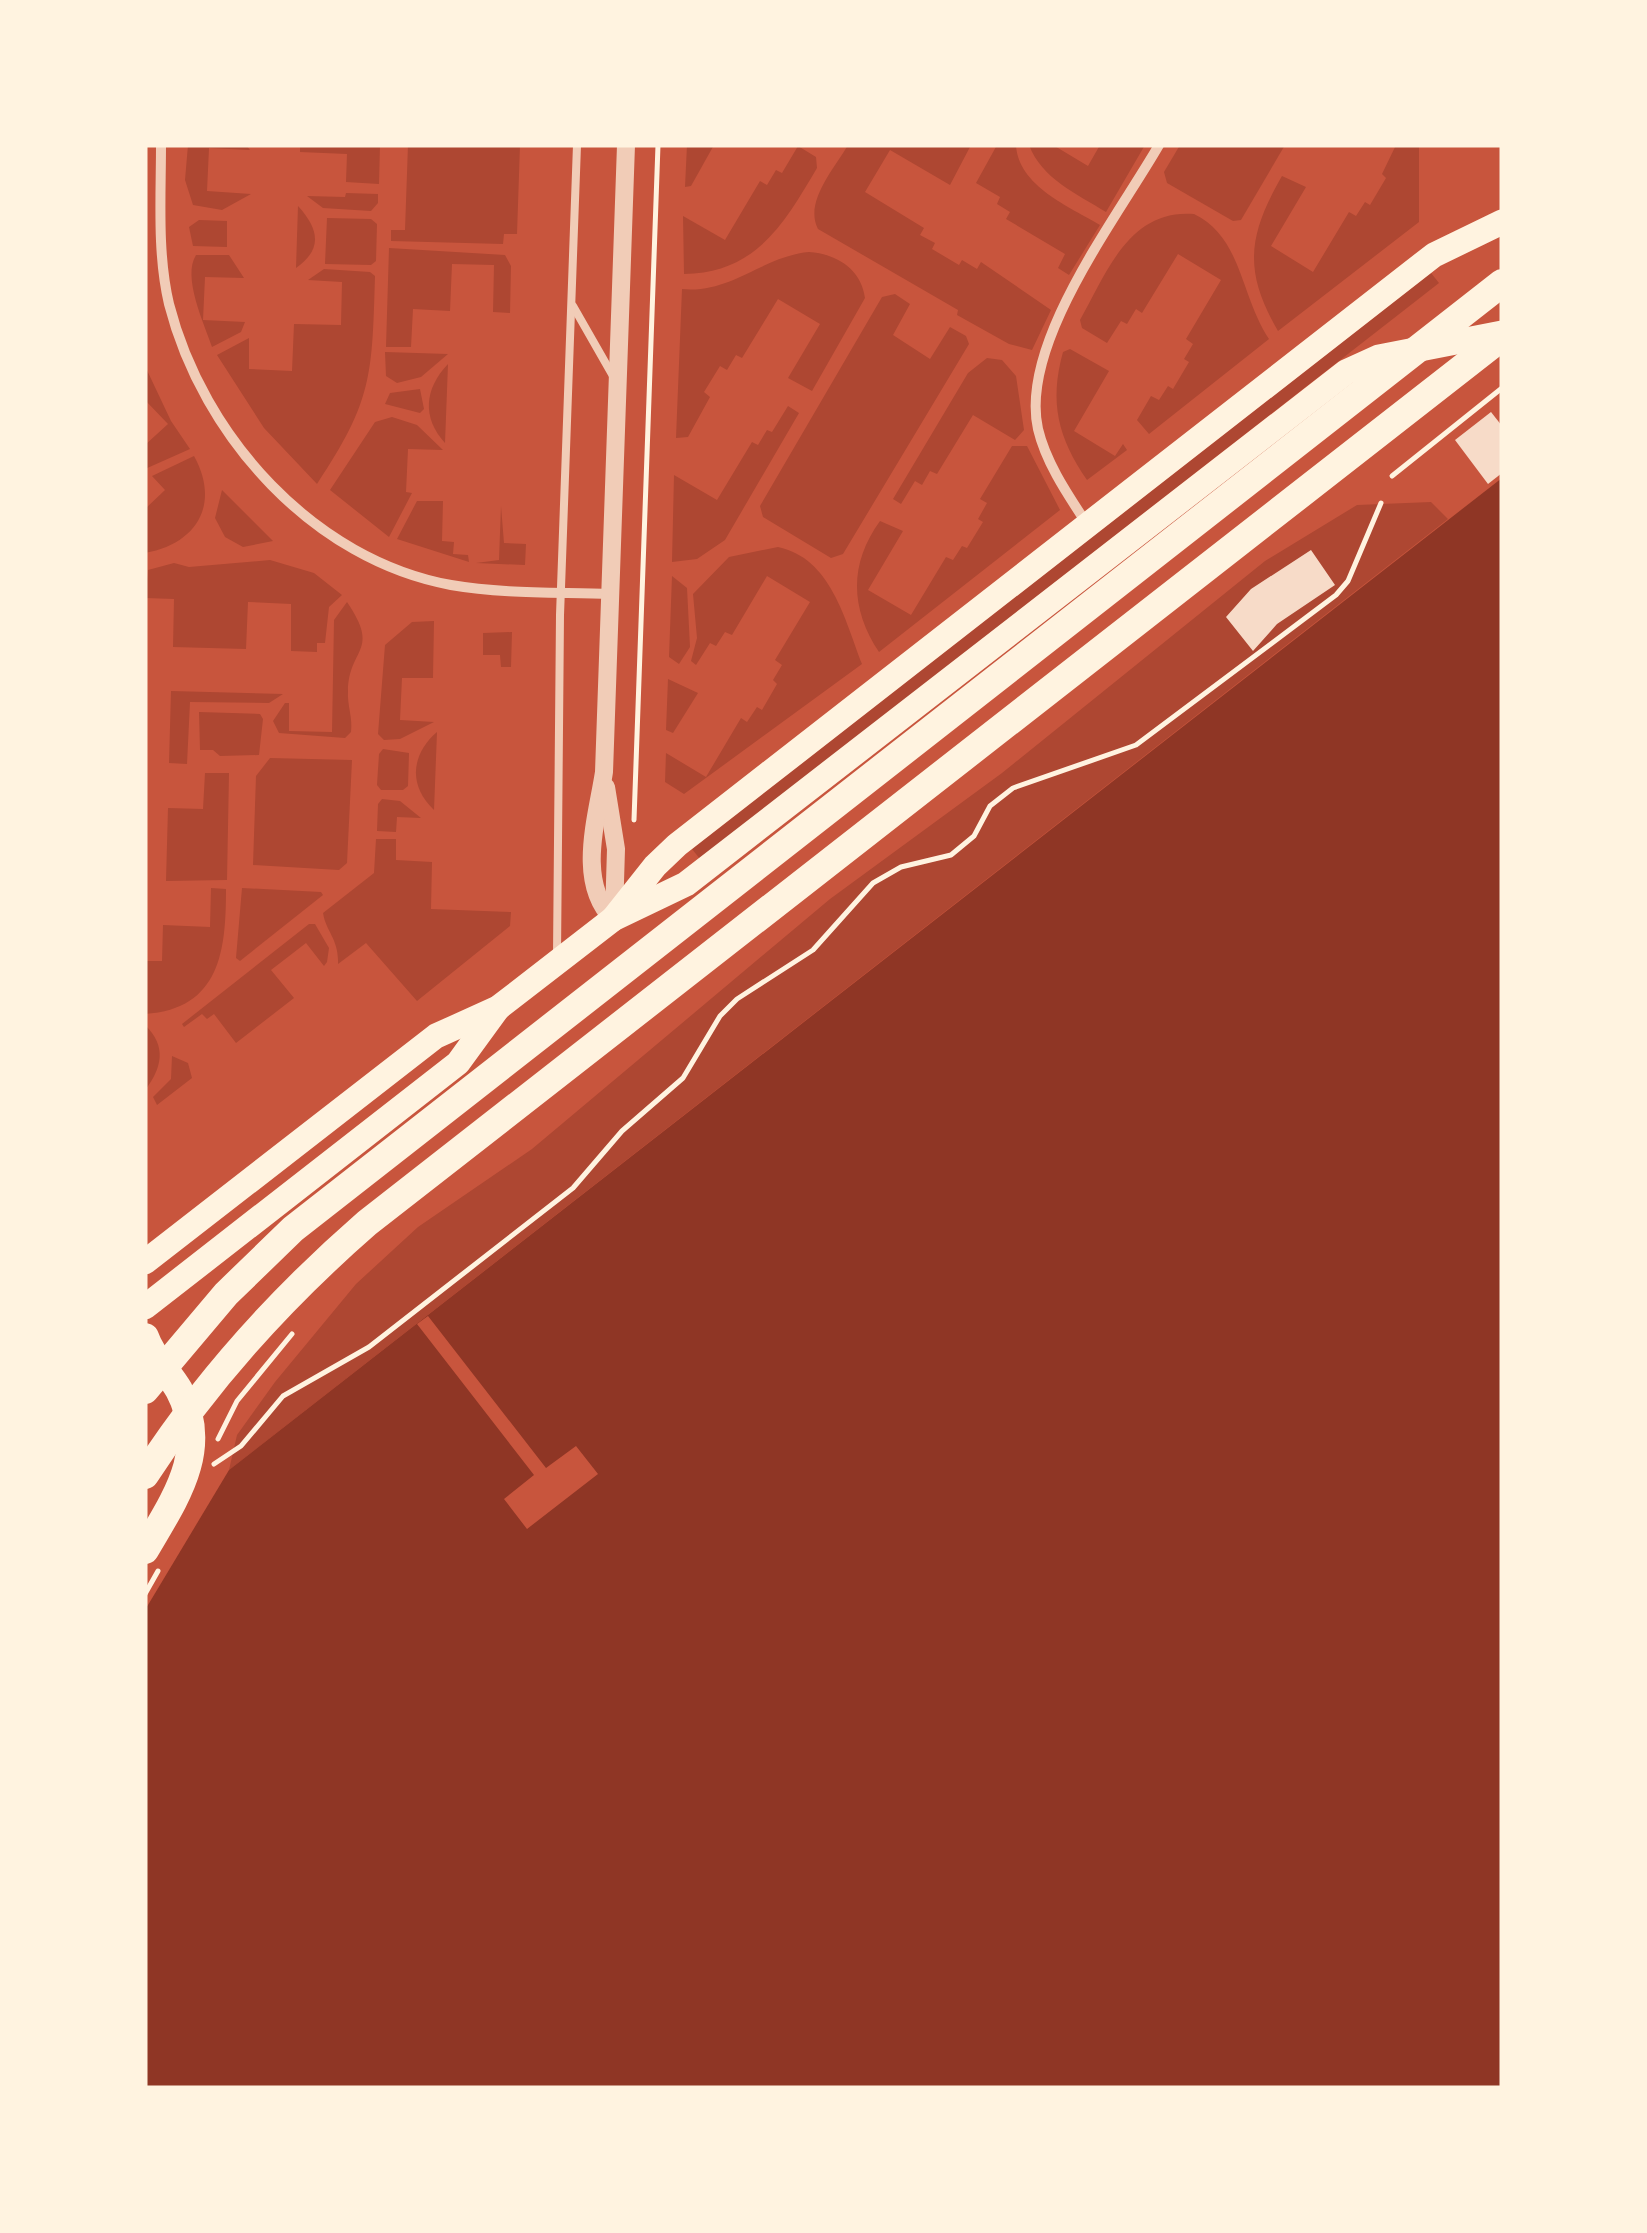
<svg xmlns="http://www.w3.org/2000/svg" width="1647" height="2233" font-family="'Work Sans',sans-serif">
<style>
.green{fill:#ae4732}
.water{fill:#8f3625}
.pier{fill:#c8553d}
.building{fill:#f7dbc8}
.lines{fill:none;stroke-linecap:round;stroke-linejoin:round}
.path{stroke:#fff3e0;stroke-width:5}
.service{stroke:#f1ccb7;stroke-width:8}
.minor{stroke:#f1ccb7;stroke-width:10}
.tertiary{stroke:#f1ccb7;stroke-width:18}
.primary{stroke:#fff3e0;stroke-width:25}
.motorway{stroke:#fff3e0;stroke-width:28}
</style>
<rect width="100%" height="100%" fill="#c8553d"/>
<g class="green">
<polygon points="188,145 246,145 250,150 209,148 207,191 251,194 222,210 193,205 185,180"/>
<polygon points="300,145 380,145 379,184 346,182 347,154 300,152"/>
<polygon points="408,145 520,145 517,234 504,234 503,244 391,241 391,230 405,230"/>
<polygon points="687,145 714,145 691,186 685,187"/>
<path d="M848,145H971L950,185L890,150L865,192L924,228L920,235L935,243L932,249L959,265L962,260L977,269L981,262L1051,310L1032,350L1009,344L957,315L958,310L818,229C804,202 834,169 848,145Z"/>
<path d="M997,145H1016C1018,186 1070,207 1100,225L1069,275L1058,268L1065,254L1006,219L1010,212L997,204L1000,197L976,183Z"/>
<path d="M1029,145H1053L1088,166L1100,145H1145L1106,212C1077,194 1042,179 1029,145Z"/>
<polygon points="1180,145 1285,145 1241,220 1233,221 1167,183 1164,172"/>
<path d="M1396,145H1419V222L1278,331C1243,271 1248,235 1282,176L1306,187L1271,246L1313,272L1349,212L1356,216L1365,202L1370,205L1386,178L1382,174Z"/>
<path d="M798,146L816,157L817,168C784,224 756,273 684,274L683,216L725,240L760,181L767,185L776,170L782,173Z"/>
<polygon points="346,193 378,194 378,203 371,211 323,208 307,196 345,197"/>
<path d="M298,206C319,229 323,249 296,268Z"/>
<path d="M1194,214C1242,237 1240,295 1269,339L1149,434L1137,420L1151,396L1159,400L1168,386L1173,389L1189,362L1184,359L1193,344L1186,339L1221,280L1178,254L1142,313L1136,309L1127,324L1121,321L1107,343L1082,328L1080,320C1107,272 1129,209 1194,214Z"/>
<polygon points="327,218 371,219 377,224 376,261 371,265 325,264"/>
<polygon points="199,220 227,221 227,247 193,246 189,227"/>
<polygon points="389,248 505,255 511,266 510,313 493,312 494,265 452,264 450,311 413,309 411,347 386,347"/>
<path d="M809,252C837,254 861,269 865,298L812,391L788,378L820,324L778,299L742,358L736,355L727,370L720,366L704,392L710,397L688,437L676,438L682,289C731,294 763,256 809,252Z"/>
<path d="M196,255H229L244,278L205,277L203,320L245,322L241,332L212,347C204,323 182,277 196,255Z"/>
<path d="M324,269L370,272L375,276C372,375 373,400 317,484L264,428L217,355L249,338V369L292,371L294,324L341,325L342,282L308,280Z"/>
<polygon points="1431,273 1439,283 700,859 692,849"/>
<polygon points="895,294 910,304 893,335 930,359 950,327 966,336 969,344 843,554 831,558 763,517 760,506 882,297"/>
<path d="M1070,349L1109,371L1074,431L1115,456L1123,444L1127,450L1087,480C1058,438 1049,402 1063,352Z"/>
<polygon points="385,352 448,354 421,377 397,383 386,376"/>
<polygon points="987,358 1002,360 1016,376 1024,430 1015,440 973,415 937,474 930,471 922,485 915,481 901,504 893,499 968,373"/>
<path d="M448,364L445,443C422,418 424,389 448,364Z"/>
<polygon points="145,366 171,421 190,449 145,469 145,445 168,424 145,400"/>
<polygon points="420,389 424,409 420,413 385,404 390,393"/>
<polygon points="788,406 799,413 725,540 697,559 672,562 674,475 717,500 752,442 758,445 767,430 772,432"/>
<polygon points="392,417 417,425 443,450 408,449 406,492 412,493 389,537 330,490 375,422"/>
<path d="M1012,446H1027L1060,510L879,652C850,608 849,564 880,521L903,531L868,590L911,615L946,557L953,560L962,546L967,548L983,522L978,519L987,503L980,499Z"/>
<path d="M194,456C221,505 196,544 145,553V509L165,490L152,476Z"/>
<polygon points="222,490 273,541 243,547 225,537 215,518"/>
<polygon points="417,501 443,501 442,541 454,542 453,554 468,555 469,562 397,539"/>
<polygon points="1431,502 1448,519 229,1470 237,1435 275,1382 356,1284 418,1227 532,1149 830,899 1002,773 1265,561 1357,505"/>
<polygon points="501,506 504,543 526,544 525,565 476,563 499,560"/>
<path d="M778,547C831,558 845,620 862,664L684,794L665,782L666,753L706,777L741,718L747,722L757,707L762,710L777,684L773,680L782,665L775,660L810,602L767,576L732,635L725,632L716,646L710,643L696,665L691,661L697,638L693,594L729,557Z"/>
<polygon points="270,560 314,573 342,595 329,607 325,643 317,643 317,652 291,651 291,604 248,602 246,649 173,647 174,599 145,598 148,570 174,563 189,567"/>
<polygon points="672,576 687,588 690,647 679,664 669,657"/>
<path d="M347,602C381,652 349,647 348,691C347,705 353,718 351,732L345,738L279,733L273,721L285,703H289V731L332,732L334,620Z"/>
<polygon points="434,621 433,678 402,678 400,720 434,722 400,739 384,740 378,734 385,645 412,622"/>
<polygon points="512,632 511,667 501,667 500,655 483,655 483,633"/>
<polygon points="668,679 698,693 673,733 666,730"/>
<polygon points="171,691 283,694 269,703 190,702 187,764 169,763"/>
<polygon points="199,712 260,714 263,719 259,755 220,756 213,750 200,750"/>
<path d="M437,732L434,810C408,786 411,754 437,732Z"/>
<polygon points="383,749 409,753 408,786 403,790 381,790 377,785 379,754"/>
<polygon points="270,758 352,760 347,863 339,870 253,865 256,776"/>
<polygon points="205,773 229,773 227,880 166,881 168,808 203,809"/>
<polygon points="382,799 400,801 421,818 397,817 396,832 377,831 378,804"/>
<path d="M376,839H396V860L432,862L431,909L511,912L510,926L417,1001L366,943L338,964C339,939 326,932 323,913L374,873Z"/>
<path d="M211,888L226,889C226,949 221,1009 145,1014V961H162L163,925L210,927Z"/>
<polygon points="242,888 321,892 323,895 240,961 236,958"/>
<polygon points="309,924 315,924 329,948 327,962 324,966 306,943 271,970 294,998 236,1043 214,1014 207,1019 202,1014 184,1027 182,1024"/>
<path d="M145,1025C167,1046 162,1068 145,1090Z"/>
<polygon points="172,1056 188,1063 192,1078 157,1105 153,1097 171,1079"/>
</g>
<polygon class="water" points="1502,478 1502,2088 145,2088 145,1610 229,1470"/>
<polygon class="pier" points="428,1316 546,1468 576,1446 598,1474 527,1529 504,1499 534,1475 417,1324"/>
<g class="building">
<polygon points="1491,412 1502,426 1502,473 1488,484 1455,440"/>
<polygon points="1311,550 1335,585 1277,624 1253,651 1226,617 1251,589"/>
</g>
<g class="lines">
<g class="path">
<polyline points="1392,476 1502,388"/>
<polyline points="634,820 658,145"/>
<polyline points="218,1439 237,1401 292,1334"/>
<polyline points="214,1464 241,1446 283,1396 369,1347 573,1188 622,1131 683,1078 720,1016 737,999 813,950 873,883 901,867 951,855 974,836 990,806 1013,788 1136,745 1336,595 1348,581 1381,503"/>
<polyline points="145,1594 158,1571"/>
</g>
<g class="service">
<polyline points="573,306 613,376"/>
<polyline points="557,955 560,615 577,145"/>
</g>
<g class="minor">
<path d="M161,145C161,197 157,253 169,304C203,437 314,560 451,585C503,594 558,592 610,594"/>
<path d="M1087,524C1068,495 1046,463 1038,429C1019,344 1117,218 1159,145"/>
</g>
<g class="tertiary">
<polyline points="606,787 616,849 614,915"/>
<path d="M613,919C576,882 597,818 604,772L626,145"/>
</g>
<g class="primary">
<polyline points="613,919 655,866 677,845 1434,255 1502,222"/>
<polyline points="145,1262 436,1036 498,1008 613,919 686,884 1346,372 1379,357 1502,333"/>
<polyline points="145,1307 458,1063 498,1008"/>
</g>
<g class="motorway">
<path d="M145,1337C152,1358 168,1371 179,1390C211,1450 174,1500 145,1550"/>
<polyline points="145,1390 226,1294 293,1229 1502,283"/>
<path d="M145,1475C207,1379 281,1298 367,1223L1502,337"/>
</g>
</g>
<rect width="1647" height="2233" fill="none" stroke="#fff3e0" stroke-width="295"/>
</svg>
